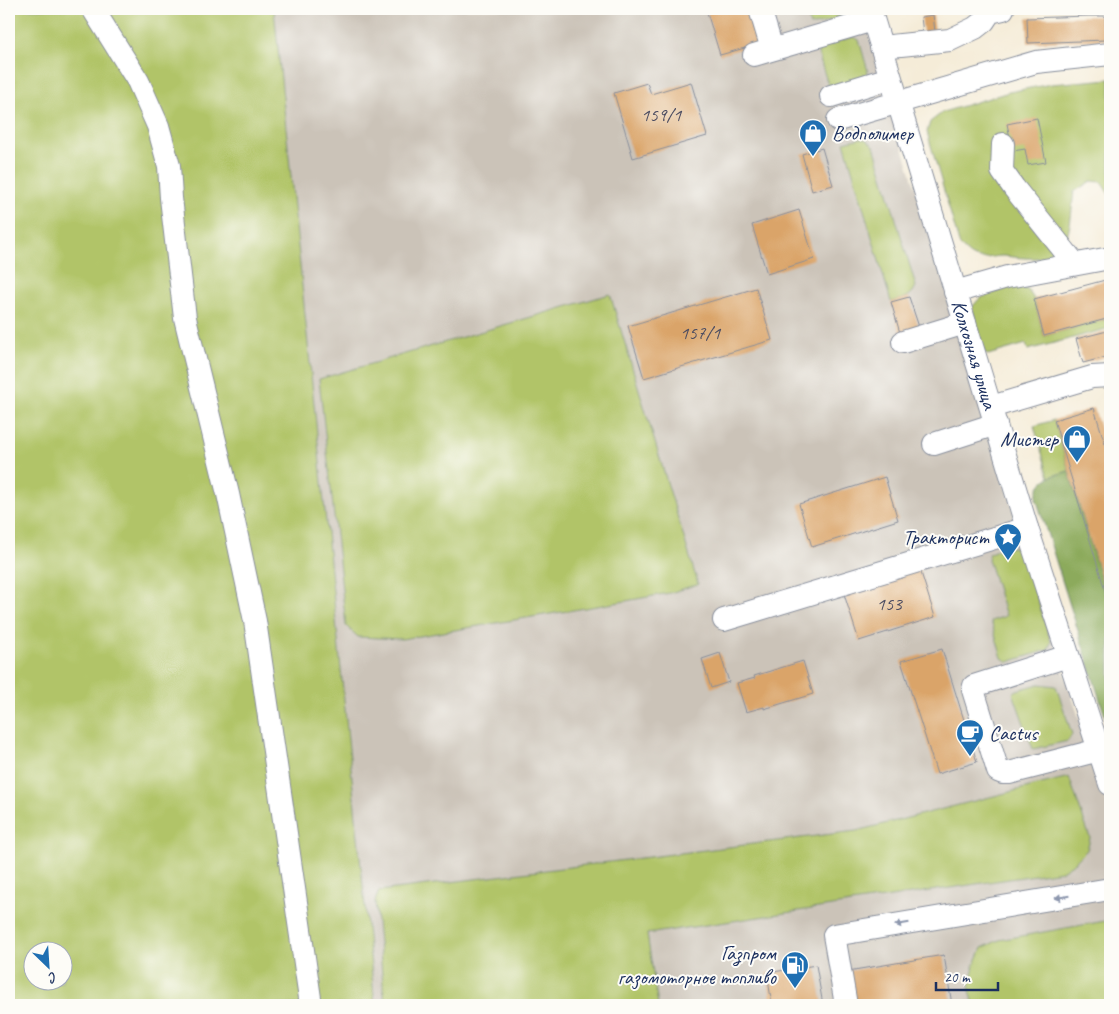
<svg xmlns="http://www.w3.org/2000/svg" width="1119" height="1014" font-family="Caveat,sans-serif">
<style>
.industrial{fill:#cbc3b8}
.green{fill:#b1c468;stroke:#667a63;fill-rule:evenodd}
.forest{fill:#8caa5c;stroke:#546c5d}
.building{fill:#daa469}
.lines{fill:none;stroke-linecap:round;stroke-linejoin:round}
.minor-casing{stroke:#888e9b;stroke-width:24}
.minor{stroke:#fff;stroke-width:22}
.oneway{fill:#8d97ae}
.labels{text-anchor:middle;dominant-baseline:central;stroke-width:4;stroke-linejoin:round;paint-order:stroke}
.number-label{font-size:19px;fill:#4b4c61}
.poi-label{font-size:21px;fill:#1b2f5e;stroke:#fdfcf7;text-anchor:end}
.street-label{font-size:21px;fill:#1b2f5e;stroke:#fdfcf7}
</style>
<rect width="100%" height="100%" fill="#fdfcf7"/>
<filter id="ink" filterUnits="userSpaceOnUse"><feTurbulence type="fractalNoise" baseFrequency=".02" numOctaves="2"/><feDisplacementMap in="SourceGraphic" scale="10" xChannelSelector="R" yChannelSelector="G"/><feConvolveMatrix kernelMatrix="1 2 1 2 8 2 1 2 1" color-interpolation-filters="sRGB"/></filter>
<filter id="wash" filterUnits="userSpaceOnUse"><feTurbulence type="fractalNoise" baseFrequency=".0096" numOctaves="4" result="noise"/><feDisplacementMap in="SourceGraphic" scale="20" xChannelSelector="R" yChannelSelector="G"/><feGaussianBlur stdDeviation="1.12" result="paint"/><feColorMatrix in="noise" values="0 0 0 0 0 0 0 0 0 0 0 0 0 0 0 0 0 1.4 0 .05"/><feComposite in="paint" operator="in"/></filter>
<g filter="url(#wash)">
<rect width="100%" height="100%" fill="#f5ecd8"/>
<polygon class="industrial" points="274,9 861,9 1040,599 1110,812 1110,1005 375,1005"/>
<g class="green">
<path d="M9,9H274L375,1005H9ZM32,952H62V982H32Z"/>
<path d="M805,9H847L848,11C840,21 822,23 810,26Z"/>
<polygon points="854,37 859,40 868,71 866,75 829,88 816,47"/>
<path d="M1110,79V196L1101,182L1091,181L1074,192C1071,209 1072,238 1059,250C1046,263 1018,257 1003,256C992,256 982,261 972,256C968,254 964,249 960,246L927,132L930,122L943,112L1009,92L1051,84Z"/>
<path d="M861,138L867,140L874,146L916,286C912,298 902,299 891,302L844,142Z"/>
<polygon points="1014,286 1028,290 1034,299 1044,336 1110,318 1110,328 1028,350 1026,344 988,355 984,352 972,307 980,298"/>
<polygon points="610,294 698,584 670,593 609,604 402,639 358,637 346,626 319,379"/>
<polygon points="1054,420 1069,471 1049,477 1034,426"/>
<polygon points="1014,547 1021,551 1023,554 1051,642 1048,650 1008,662 1002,658 991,621 1006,616 988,559 990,553 1002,548"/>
<polygon points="1039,684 1056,686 1072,734 1068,741 1033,749 1013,693 1017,690"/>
<polygon points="1069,777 1090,838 1087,850 1074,863 1062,871 647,934 658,1005 385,1005 375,901 379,891 856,831"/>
<polygon points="1105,921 1110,925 1110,1001 1087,1005 974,1005 969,986 974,966 982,948 999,940"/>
</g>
<path class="forest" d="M1069,471L1110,609V732L1036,498C1038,478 1052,476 1069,471Z"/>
<g id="blocks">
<g class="building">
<polygon points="706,9 748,9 759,44 720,55"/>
<polygon points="933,15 935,32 923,34 921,17"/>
<polygon points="1088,16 1105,16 1106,40 1028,43 1027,18"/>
<polygon points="691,82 707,136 633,158 614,93 647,83 651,94"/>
<polygon points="1037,118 1046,162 1028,165 1025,149 1013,151 1007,124"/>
<polygon points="822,148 833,185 812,191 802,154"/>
<polygon points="799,210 814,259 767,274 752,225"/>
<polygon points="1109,279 1110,318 1044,336 1034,299"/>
<polygon points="756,288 772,340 644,378 628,326"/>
<polygon points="909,297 919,327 900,333 891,302"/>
<polygon points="1107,331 1110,344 1110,356 1083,363 1076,339"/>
<polygon points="1094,408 1105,444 1110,443 1110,607 1054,420"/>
<polygon points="885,477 898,520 812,547 799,504"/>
<polygon points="919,566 935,617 859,641 843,591"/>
<polygon points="942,649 977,762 937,774 901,661"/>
<polygon points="720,653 729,682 711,688 702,659"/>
<polygon points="803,661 813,694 764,709 764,707 746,712 737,683 755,678 754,676"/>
<polygon points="944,955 952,1005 854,1005 848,971"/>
<polygon points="816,965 823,1005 772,1005 767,973"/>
</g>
</g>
</g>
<g filter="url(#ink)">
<use href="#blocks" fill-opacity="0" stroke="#888e9b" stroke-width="1"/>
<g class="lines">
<g class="minor-casing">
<g id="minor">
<polyline points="93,9 138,81 158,126 169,166 171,198 185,318 228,494 255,621 311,1005"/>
<polyline points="760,9 772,49"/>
<path id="s1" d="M870,9L1027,528L1110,784"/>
<polyline points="881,47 950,40 975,28 984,21 990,12 1003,9"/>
<polyline points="754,55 873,20"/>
<polyline points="831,96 890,78"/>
<polyline points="838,120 1036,62 1110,54"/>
<polyline points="1003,144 1002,171 1014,188 1075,264"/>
<polyline points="955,292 1007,277 1110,258"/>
<polyline points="903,342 965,323"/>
<polyline points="991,407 1092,377 1110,376"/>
<polyline points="934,444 996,424"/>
<polyline points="724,620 1027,528"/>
<polyline points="1068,656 974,686 973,690 998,771 1003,773 1009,773 1099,750"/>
<polyline points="846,1005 834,935 1110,889"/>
</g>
</g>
<use href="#minor" class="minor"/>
</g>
<defs><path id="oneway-solid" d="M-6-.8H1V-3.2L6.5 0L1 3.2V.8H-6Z" transform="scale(1.25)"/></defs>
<g class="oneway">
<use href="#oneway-solid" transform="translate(1062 897) rotate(171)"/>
<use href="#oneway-solid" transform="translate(902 924) rotate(171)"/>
</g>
</g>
<defs>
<g id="shop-pin" transform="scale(1.4375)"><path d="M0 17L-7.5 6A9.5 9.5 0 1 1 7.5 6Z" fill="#1f6fb2" stroke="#fdfcf7"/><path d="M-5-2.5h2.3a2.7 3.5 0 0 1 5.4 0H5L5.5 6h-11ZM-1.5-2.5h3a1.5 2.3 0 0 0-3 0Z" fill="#fff"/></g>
<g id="sight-pin" transform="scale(1.4375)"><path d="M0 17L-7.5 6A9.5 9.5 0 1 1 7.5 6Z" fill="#1f6fb2" stroke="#fdfcf7"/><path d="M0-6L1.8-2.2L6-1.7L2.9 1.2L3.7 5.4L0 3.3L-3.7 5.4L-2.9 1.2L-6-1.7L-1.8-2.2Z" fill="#fff"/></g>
<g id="cafe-pin" transform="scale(1.4375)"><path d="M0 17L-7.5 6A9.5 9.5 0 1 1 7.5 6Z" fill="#1f6fb2" stroke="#fdfcf7"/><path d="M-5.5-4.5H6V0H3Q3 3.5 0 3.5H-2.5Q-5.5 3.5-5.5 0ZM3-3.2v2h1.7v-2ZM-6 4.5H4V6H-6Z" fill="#fff"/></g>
<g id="fuel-pin" transform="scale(1.4375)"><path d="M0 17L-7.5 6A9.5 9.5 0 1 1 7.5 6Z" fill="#1f6fb2" stroke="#fdfcf7"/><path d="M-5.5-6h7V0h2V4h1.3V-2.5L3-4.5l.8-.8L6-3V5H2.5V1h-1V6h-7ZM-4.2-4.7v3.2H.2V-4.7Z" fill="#fff"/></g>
</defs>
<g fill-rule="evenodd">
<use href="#shop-pin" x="813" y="133"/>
<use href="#shop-pin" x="1077" y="439"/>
<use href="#sight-pin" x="1008" y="537"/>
<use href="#cafe-pin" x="970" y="733"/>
<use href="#fuel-pin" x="795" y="965"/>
</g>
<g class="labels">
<g class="number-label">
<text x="661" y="115">159/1</text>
<text x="700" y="333">157/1</text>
<text x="889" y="604">153</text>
</g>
<g class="poi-label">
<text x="832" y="133" text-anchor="start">Водполимер</text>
<text x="1058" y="439">Мистер</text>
<text x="989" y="537">Тракторист</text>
<text x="989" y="733" text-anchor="start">Cactus</text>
<text x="776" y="953">Газпром<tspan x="776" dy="24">газомоторное топливо</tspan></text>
</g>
<g class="street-label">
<text stroke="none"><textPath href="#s1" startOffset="361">Колхозная улица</textPath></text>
</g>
</g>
<rect width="1119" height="1014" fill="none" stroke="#fdfcf7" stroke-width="30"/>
<g transform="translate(48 966) rotate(155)"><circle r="24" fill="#fdfcf7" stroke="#a3aaba"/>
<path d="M0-4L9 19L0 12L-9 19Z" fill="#1f6fb2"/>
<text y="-8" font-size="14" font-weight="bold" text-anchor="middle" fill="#1b2f5e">С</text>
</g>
<path d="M936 982v8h62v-8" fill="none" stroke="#1b2f5e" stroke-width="2.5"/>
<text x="944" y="982" font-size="15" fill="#1b2f5e" stroke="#fdfcf7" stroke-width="4" paint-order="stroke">20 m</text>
</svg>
